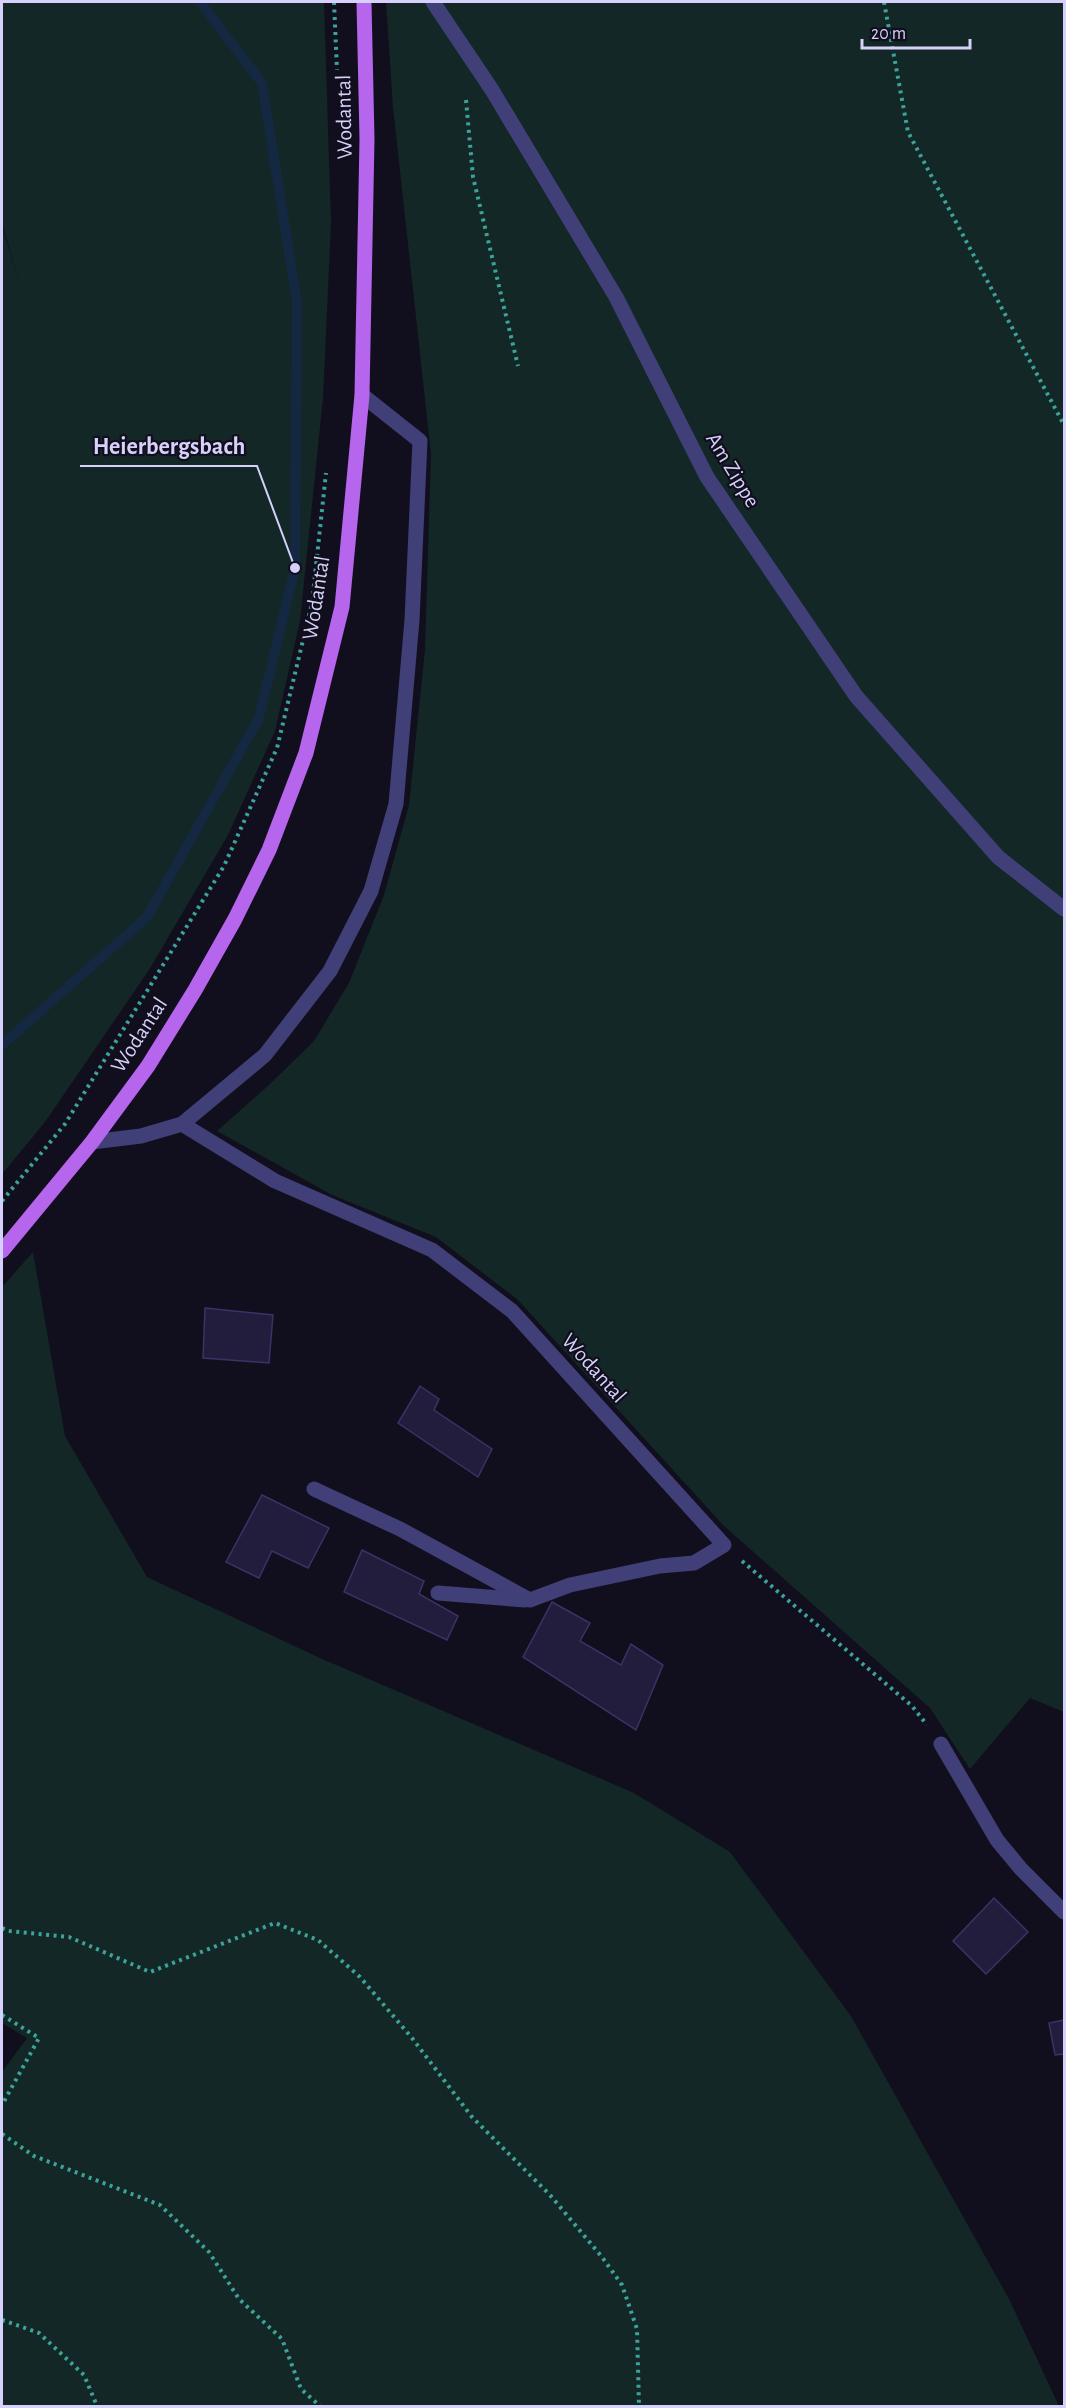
<svg xmlns="http://www.w3.org/2000/svg" width="1066" height="2408" font-family="'Alegreya Sans',sans-serif">
<style>
.green{fill:#132726}
.lines{fill:none;stroke-linecap:round;stroke-linejoin:round}
.stream{stroke:#152842;stroke-width:10}
.building{fill:#231d3d;stroke:#3b3266;stroke-width:1.5}
.path{stroke:#3ca39a;stroke-width:4;stroke-dasharray:3 4.5;stroke-linecap:butt}
.minor{stroke:#403f78;stroke-width:15}
.major{stroke:#b665ed;stroke-width:15}
.labels{text-anchor:middle;dominant-baseline:central;stroke-width:4.5;stroke-linejoin:round;paint-order:stroke}
.street-label{font-size:22px;fill:#d5d1fa;stroke:#110f1e}
.leader{fill:none;stroke:#d5d1fa;stroke-width:2}
.callout-dot{fill:#d5d1fa;stroke:#110f1e;stroke-width:2}
.callout-label{font-size:24px;text-anchor:middle;font-weight:bold;fill:#d5d1fa;stroke:#110f1e;stroke-width:4.5;stroke-linejoin:round;paint-order:stroke}
</style>
<rect width="100%" height="100%" fill="#110f1e"/>
<g class="green">
<polygon points="2,2 324,2 331,223 323,398 300,621 275,731 228,835 149,970 45,1122 2,1174 2,227 20,284 2,224"/>
<polygon points="386,2 1064,2 1064,1712 1030,1698 970,1769 930,1708 724,1526 518,1300 436,1237 332,1195 217,1131 270,1084 314,1041 349,983 384,895 409,805 425,650 431,454 393,107"/>
<polygon points="33,1252 65,1436 147,1577 320,1658 634,1793 730,1852 851,2016 1009,2299 1059,2406 2,2406 2,2072 27,2038 2,2023 2,1287"/>
</g>
<g class="lines">
<polyline class="stream" points="2,1045 147,917 259,718 295,568 297,302 262,83 200,2"/>
</g>
<g class="building">
<polygon points="205,1308 273,1315 269,1363 203,1358"/>
<polygon points="420,1386 439,1399 434,1410 492,1449 478,1477 398,1423"/>
<polygon points="262,1495 329,1528 308,1568 272,1551 259,1578 226,1562"/>
<polygon points="362,1550 424,1581 419,1594 458,1616 447,1640 344,1592"/>
<polygon points="552,1602 590,1623 580,1641 621,1665 631,1644 663,1665 636,1730 523,1657"/>
<polygon points="994,1898 1028,1932 986,1974 953,1941"/>
<polygon points="1064,2020 1064,2054 1055,2055 1049,2023"/>
</g>
<g class="lines">
<g class="path">
<polyline points="334,2 337,70"/>
<polyline points="884,2 908,132 1064,425"/>
<polyline points="466,100 473,177 518,366"/>
<polyline points="2,1201 65,1124 224,866 277,748 312,603 326,473"/>
<polyline points="742,1561 912,1706 927,1725"/>
<polyline points="2,1928 8,1931 69,1937 150,1972 275,1923 318,1940 360,1977 412,2038 472,2117 550,2195 602,2257 622,2285 637,2329 639,2406"/>
<polyline points="2,2015 39,2038 2,2105"/>
<polyline points="2,2134 34,2156 160,2205 209,2252 239,2299 282,2339 301,2389 320,2406"/>
<polyline points="2,2320 39,2333 84,2375 97,2406"/>
</g>
<g class="minor">
<polyline points="433,2 492,90 616,297 707,477 856,696 998,857 1064,909"/>
<polyline points="182,1124 275,1181 432,1250 512,1311 724,1545 694,1563 660,1566 570,1585 530,1600 400,1529 314,1489"/>
<polyline points="92,1142 141,1136 182,1124 265,1055 330,971 371,891 396,804 412,620 420,441 362,395"/>
<polyline points="438,1593 525,1600"/>
<polyline points="941,1744 997,1840 1021,1869 1064,1912"/>
</g>
<polyline class="major" points="2,1251 92,1142 148,1066 195,990 235,919 269,850 306,753 342,607 362,395 367,139 364,2"/>
</g>
<g class="labels">
<g class="street-label">
<text transform="translate(344 117) rotate(-91)">Wodantal</text>
<text transform="translate(733 470) rotate(59)">Am Zippe</text>
<text transform="translate(316 598) rotate(-81)">Wodantal</text>
<text transform="translate(139 1035) rotate(-57)">Wodantal</text>
<text transform="translate(594 1368) rotate(48)">Wodantal</text>
</g>
</g>
<path class="leader" d="M295 568L257 466H80"/>
<circle class="callout-dot" cx="295" cy="568" r="6"/>
<g class="callout-label">
<text x="169" y="454">Heierbergsbach</text>
</g>
<rect width="1066" height="2408" fill="none" stroke="#d5d1fa" stroke-width="6"/>
<path d="M862 39v9h108v-9" fill="none" stroke="#d5d1fa" stroke-width="3"/>
<text x="871" y="39" font-size="18" fill="#d5d1fa" stroke="#110f1e" stroke-width="4.5" paint-order="stroke">20 m</text>
</svg>
